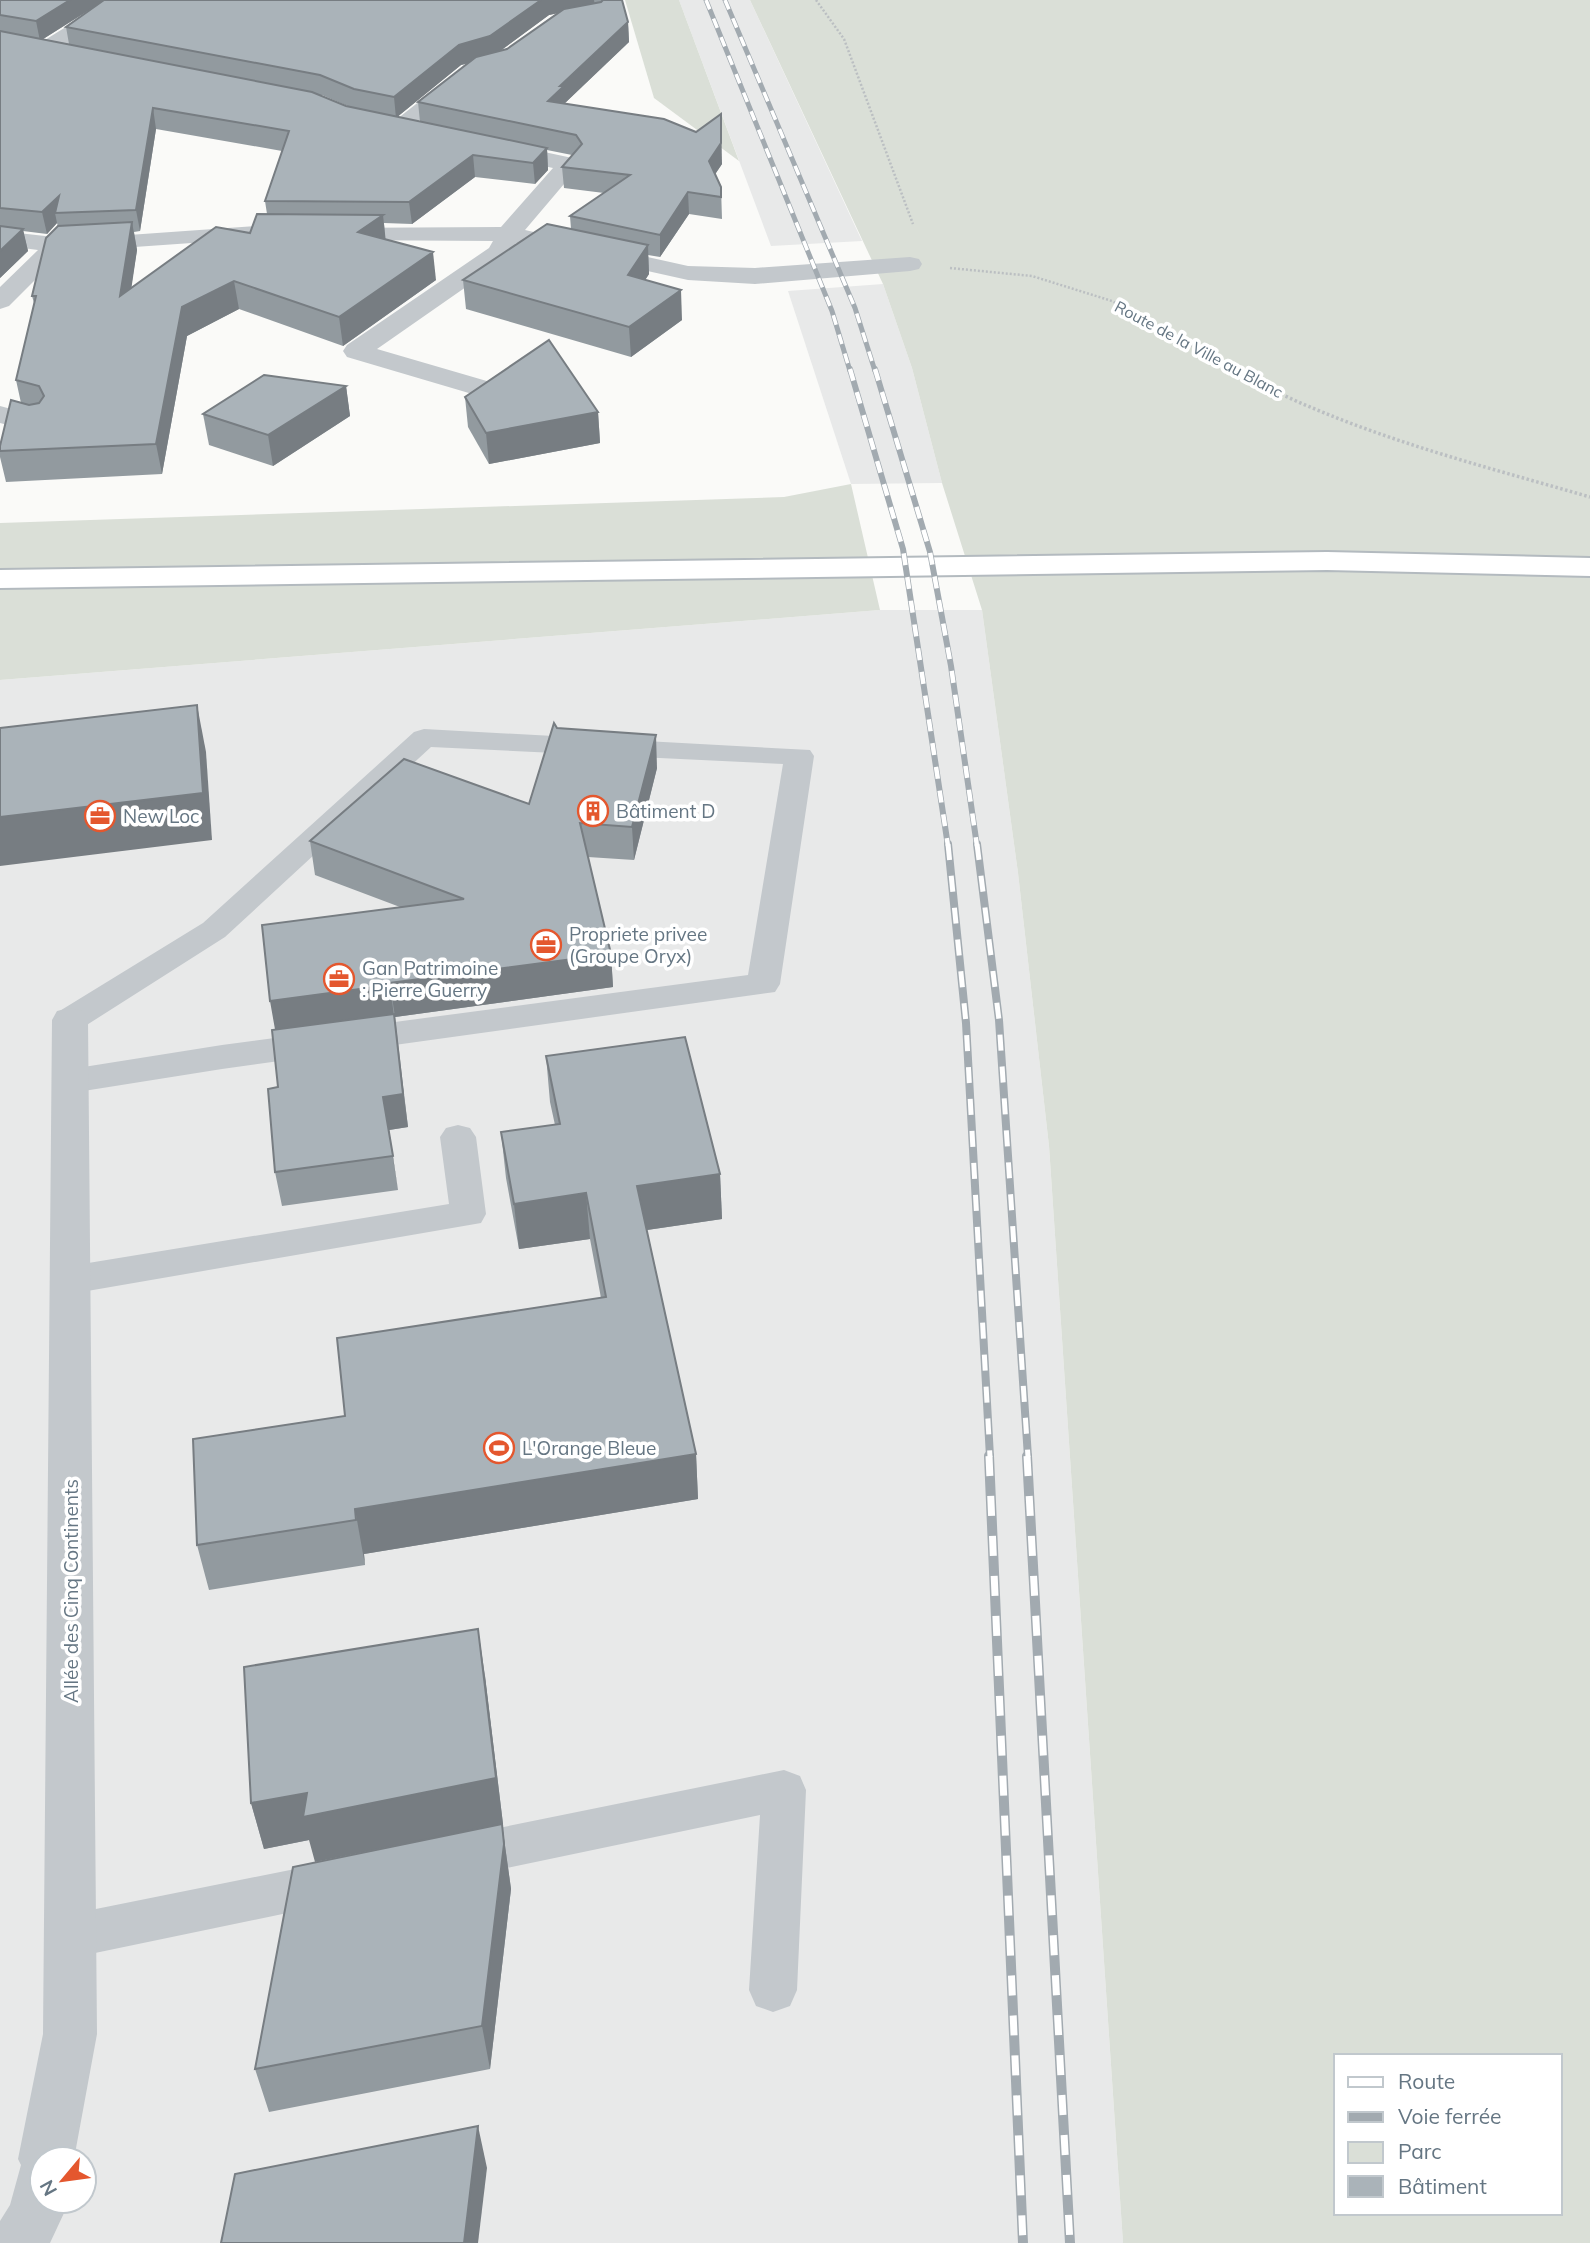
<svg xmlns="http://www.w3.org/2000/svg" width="1590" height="2243" font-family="Mulish,sans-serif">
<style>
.built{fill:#e8e9e9;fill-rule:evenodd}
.green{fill:#dadfd7;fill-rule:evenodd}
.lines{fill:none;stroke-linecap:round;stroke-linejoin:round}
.secondary-casing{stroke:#b3babf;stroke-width:4}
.path-far1{stroke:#bbbfc2;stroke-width:2.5;stroke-dasharray:2 2;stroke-linecap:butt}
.path{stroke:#bbbfc2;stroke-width:3.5;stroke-dasharray:2.5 2.5;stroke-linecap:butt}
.service{fill:#c3c8cc;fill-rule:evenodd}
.minor{fill:#c3c8cc;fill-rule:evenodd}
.secondary{fill:#fff;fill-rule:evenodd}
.rail-far3-casing{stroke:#a2aab0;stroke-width:5}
.rail-far2-casing{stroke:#a2aab0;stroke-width:6}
.rail-far1-casing{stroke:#a2aab0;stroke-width:8}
.rail-casing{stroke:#a2aab0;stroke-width:10}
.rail-far3{stroke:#fff;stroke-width:3.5;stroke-dasharray:10;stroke-linecap:butt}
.rail-far2{stroke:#fff;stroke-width:4.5;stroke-dasharray:12;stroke-linecap:butt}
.rail-far1{stroke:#fff;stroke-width:5;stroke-dasharray:16;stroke-linecap:butt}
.rail{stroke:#fff;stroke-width:7;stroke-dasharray:20;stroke-linecap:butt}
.wall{fill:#929a9f;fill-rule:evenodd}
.shaded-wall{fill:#777d82}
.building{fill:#aab3b9;stroke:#777d82;stroke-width:2}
.labels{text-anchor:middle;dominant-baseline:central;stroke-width:7;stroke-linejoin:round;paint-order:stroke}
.far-street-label{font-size:16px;fill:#657683;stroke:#fff}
.poi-label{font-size:19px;fill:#657683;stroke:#fff;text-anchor:start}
.street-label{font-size:19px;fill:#657683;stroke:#fff}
</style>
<rect width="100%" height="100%" fill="#fafaf8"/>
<g class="built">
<polygon points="679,0 750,0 862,241 771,246"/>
<polygon points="883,284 912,368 942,483 851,484 788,291"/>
<path d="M880,610H982L1018,873L1049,1146L1123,2243H0V680ZM42,2159H84V2201H42Z"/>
</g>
<g class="green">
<polygon points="625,0 679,0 739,161 654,98"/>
<path d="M750,0H1590V2243H1123L1049,1146L1018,873L982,610L942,483L912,368L883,284ZM1336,2056H1560V2213H1336Z"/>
<polygon points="851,484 880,610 0,680 0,523 784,497"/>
</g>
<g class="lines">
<g class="secondary-casing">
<polygon id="secondary" points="1327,552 1590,558 1590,576 1327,570 0,588 0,570"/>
</g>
<g class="path-far1">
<polyline points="816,0 844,39 913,224"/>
<polyline points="950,268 1032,276 1112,301 1235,371"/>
</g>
<path class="path" d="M1232,369C1343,431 1469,462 1590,497"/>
<g class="service">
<polygon points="456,76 463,78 466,82 463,86 406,131 392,131 389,127 392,123 449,78"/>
<polygon points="424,729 810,750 814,756 780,984 775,992 222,1069 71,1093 59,1089 54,1081 59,1073 71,1069 222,1045 748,975 783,764 431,747 225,937 82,1028 70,1031 58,1028 53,1020 58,1012 203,923 414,732"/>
<polygon points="458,1125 470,1128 476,1137 486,1214 481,1223 70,1294 57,1290 51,1280 57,1270 70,1266 449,1204 440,1137 446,1128"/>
<polygon points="784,1770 800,1776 806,1790 797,1990 790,2006 773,2012 756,2006 749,1990 760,1815 459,1878 443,1872 436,1857 443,1842 459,1836"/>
<polygon points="335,1861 351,1867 358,1882 351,1897 335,1903 71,1958 54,1951 48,1936 54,1921 71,1914"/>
</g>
<g class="minor">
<polygon points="109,0 133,0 53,55 37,55 34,50 37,45"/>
<polygon points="497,142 577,159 581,164 525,230 538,233 541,238 538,243 529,245 516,243 509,257 377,349 497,384 501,390 497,396 488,398 479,396 347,357 343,351 347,345 489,248 493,241 334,240 325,238 322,233 325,228 501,227 553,168 489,154 486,149 489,144"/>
<polygon points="256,226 265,228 268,233 265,238 63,252 9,306 0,309 0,287 38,250 0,245 0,231 72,239"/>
<polygon points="598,246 688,266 755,268 910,257 919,259 922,264 919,269 910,271 755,284 688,280 589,258 586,253 589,248"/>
<polygon points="0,406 45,418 49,424 45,430 35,432 0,423"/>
<polygon points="70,1008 83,1011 88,1020 97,2034 74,2159 42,2159 42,2201 66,2201 64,2213 50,2243 0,2243 0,2221 10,2205 21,2165 18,2159 43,2034 52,1020 57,1011"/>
</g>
<use href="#secondary" class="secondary"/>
<g class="rail-far3-casing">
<g id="rail-far3">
<polyline points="706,0 832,311 850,371"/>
<polyline points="725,0 855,308 875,371"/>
</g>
</g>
<g class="rail-far2-casing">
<g id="rail-far2">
<polyline points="850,369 903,549 948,846"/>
<polyline points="875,369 930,552 951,666 977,846"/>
</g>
</g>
<g class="rail-far1-casing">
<g id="rail-far1">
<polyline points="948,844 966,1023 990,1457"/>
<polyline points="977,844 999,1020 1028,1457"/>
</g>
</g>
<g class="rail-casing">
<g id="rail">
<polyline points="989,1456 1023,2243"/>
<polyline points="1027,1456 1070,2243"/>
</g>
</g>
<use href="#rail-far3" class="rail-far3"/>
<use href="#rail-far2" class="rail-far2"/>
<use href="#rail-far1" class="rail-far1"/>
<use href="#rail" class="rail"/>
</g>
<g class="wall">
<path d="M0,0H622L628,22L629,42L565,103L722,164L715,174L721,187L722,219L689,214L660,257L648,255L649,274L645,280L682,320L631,357L466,309L463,280L571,229L570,216L604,193L564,188L562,167L572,155L547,150L548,170L535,184L475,177L412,224L384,223L385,239L436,280L343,346L239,309L187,336L162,474L6,482L0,457V446L21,403L16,380L34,303L32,296L58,227L57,223L47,234L23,231L28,251L0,278ZM94,7L66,27L69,44L43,39ZM557,13L507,49L500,51L549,15ZM469,63L418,102L420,122L397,117L461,65ZM320,95H322L350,107L346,106ZM156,129L282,151L265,201L267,214L250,233L131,287L137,250L134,232L140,231Z"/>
<polygon points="346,386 350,416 273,466 209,445 203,414"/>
<polygon points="465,397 598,412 600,443 489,464 468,427"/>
<polygon points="557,728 657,768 634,860 588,857 611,954 613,987 395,1017 408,1127 389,1130 398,1190 282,1206 275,1172 278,1087 400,907 315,875 310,841 529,804"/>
<polygon points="546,1056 720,1174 722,1219 647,1230 696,1454 698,1499 364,1554 365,1565 209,1590 197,1545 345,1416 601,1298 590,1239 519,1249 506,1178 501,1132 555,1125 550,1102"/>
<polygon points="485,1676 503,1824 502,1824 511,1889 490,2069 269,2112 255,2069 495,1826 309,1840 264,1849 251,1803"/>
</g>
<g class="shaded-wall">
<polygon points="70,0 105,0 40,41 36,21"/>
<polygon points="541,0 594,0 595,6 549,15 492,57 461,65 396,118 394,97 459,45"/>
<polygon points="628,22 629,42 565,103 548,101 560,86"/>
<polygon points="153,108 156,129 140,231 136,210"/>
<polygon points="721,114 722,164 710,182 709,161"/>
<polygon points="547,148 548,170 535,184 533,163"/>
<polygon points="473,155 475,177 412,224 409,202"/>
<polygon points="688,192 689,214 660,257 660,235"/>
<polygon points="59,196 55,213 57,223 47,234 42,212"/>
<polygon points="383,215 386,243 358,232"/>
<polygon points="132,222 137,250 126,325 120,296"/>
<polygon points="23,229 28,251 0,278 0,251"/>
<polygon points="648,245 649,274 629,305 628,275"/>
<polygon points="433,252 436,280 343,346 339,317"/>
<polygon points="234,281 239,309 187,336 162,474 156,444 182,307"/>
<polygon points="681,290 682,320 631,357 629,327"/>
<polygon points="346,386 350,416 273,466 268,435"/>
<polygon points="598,412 600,443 489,464 486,433"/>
<polygon points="197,705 206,752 212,840 0,866 0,817"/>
<polygon points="656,735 657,768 634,860 632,827"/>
<polygon points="611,954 613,987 395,1017 390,983"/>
<polygon points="390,985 408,1127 389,1130 398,1190 383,1097 276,1035 270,1001"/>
<polygon points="720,1174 722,1219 640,1231 637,1186"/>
<polygon points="586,1193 590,1239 519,1249 514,1204"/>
<polygon points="696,1454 698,1499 364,1554 365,1565 355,1509"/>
<polygon points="478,1629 485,1676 503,1824 315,1862 309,1840 264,1849 251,1803"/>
<polygon points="502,1824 511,1889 490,2069 482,2026"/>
<polygon points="478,2126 487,2168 478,2243 464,2243"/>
</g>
<g class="building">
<polygon points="0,0 70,0 36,21 0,15"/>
<polygon points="104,0 541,0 490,36 459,45 394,97 354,89 320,75 66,27"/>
<polygon points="603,0 622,0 628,22 560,86 564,86 548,101 664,119 696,132 721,114 721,143 709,161 721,187 721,197 688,192 660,235 570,216 630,175 562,167 582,144 576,135 418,102 476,57 507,49 564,9 601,2"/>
<polygon points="0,31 312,92 346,106 547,148 533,163 473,155 409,202 265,201 289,131 153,108 136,210 55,213 59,196 42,212 0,208"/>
<polygon points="257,214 383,215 358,232 433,252 339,317 234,281 182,307 156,444 0,451 0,446 11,400 29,405 39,403 44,396 39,386 16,380 36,296 32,296 46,238 58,226 132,222 120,296 216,227 250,233"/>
<polygon points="547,224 648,245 628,275 681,290 629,327 463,280"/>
<polygon points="0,226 23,229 0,251"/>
<polygon points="549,340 598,412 486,433 465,397"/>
<polygon points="264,375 346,386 268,435 203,414"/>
<polygon points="197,705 203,793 0,817 0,728"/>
<polygon points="554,723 557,728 656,735 632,827 580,823 611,954 390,983 390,985 270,1001 262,925 464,899 310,841 404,759 529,804"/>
<polygon points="394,1014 403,1094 383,1097 393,1156 275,1172 268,1089 278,1087 272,1030"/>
<polygon points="685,1037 720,1174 637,1186 696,1454 355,1509 356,1520 197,1545 193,1439 345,1416 337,1338 606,1297 586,1193 514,1204 501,1132 560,1124 546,1056"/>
<polygon points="478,1629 496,1778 303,1817 307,1793 251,1803 244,1667"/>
<polygon points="502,1824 504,1844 482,2026 255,2069 293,1867"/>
<polygon points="478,2126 464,2243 221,2243 235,2174"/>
</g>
<defs>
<g id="building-ring" transform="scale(1.575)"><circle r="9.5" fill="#fff" stroke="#e4572e" stroke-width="1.5"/><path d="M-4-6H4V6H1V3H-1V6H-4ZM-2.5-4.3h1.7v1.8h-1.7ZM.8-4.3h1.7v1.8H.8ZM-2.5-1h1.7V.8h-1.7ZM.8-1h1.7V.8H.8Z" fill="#e4572e"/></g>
<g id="office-ring" transform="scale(1.575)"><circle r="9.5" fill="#fff" stroke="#e4572e" stroke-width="1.5"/><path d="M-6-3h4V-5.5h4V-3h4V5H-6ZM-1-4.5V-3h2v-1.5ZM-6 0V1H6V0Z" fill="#e4572e"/></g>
<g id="stadium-ring" transform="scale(1.575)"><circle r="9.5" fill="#fff" stroke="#e4572e" stroke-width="1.5"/><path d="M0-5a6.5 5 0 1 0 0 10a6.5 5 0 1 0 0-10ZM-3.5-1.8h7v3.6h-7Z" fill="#e4572e"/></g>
</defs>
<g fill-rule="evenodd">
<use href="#building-ring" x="593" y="811"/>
<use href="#office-ring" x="100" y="816"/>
<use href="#office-ring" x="546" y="945"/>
<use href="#office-ring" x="339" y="979"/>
<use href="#stadium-ring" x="499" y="1448"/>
</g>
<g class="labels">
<g class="far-street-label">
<text transform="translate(1199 349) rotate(28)">Route de la Ville au Blanc</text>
</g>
<g class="poi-label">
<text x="616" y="811">Bâtiment D</text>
<text x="123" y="816">New Loc</text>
<text x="569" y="934">Propriete privee<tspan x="569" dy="22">(Groupe Oryx)</tspan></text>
<text x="362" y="968">Gan Patrimoine<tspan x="362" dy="22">: Pierre Guerry</tspan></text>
<text x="522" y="1448">L'Orange Bleue</text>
</g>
<g class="street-label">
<text transform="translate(71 1591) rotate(-90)">Allée des Cinq Continents</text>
</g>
</g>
<rect x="1334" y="2054" width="228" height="161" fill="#ffffff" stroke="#c1c8cd" stroke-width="2"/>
<rect x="1348" y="2077" width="35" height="10" fill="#ffffff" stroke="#c1c8cd" stroke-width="2"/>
<text x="1398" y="2089" font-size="21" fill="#657683">Route</text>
<rect x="1348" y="2112" width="35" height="10" fill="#a2aab0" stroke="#c1c8cd" stroke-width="2"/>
<text x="1398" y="2124" font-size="21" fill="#657683">Voie ferrée</text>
<rect x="1348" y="2142" width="35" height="21" fill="#dadfd7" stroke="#c1c8cd" stroke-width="2"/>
<text x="1398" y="2159" font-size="21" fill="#657683">Parc</text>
<rect x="1348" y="2176" width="35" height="21" fill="#aab3b9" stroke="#c1c8cd" stroke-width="2"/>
<text x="1398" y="2194" font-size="21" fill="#657683">Bâtiment</text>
<g transform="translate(63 2180) rotate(241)"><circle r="33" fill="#ffffff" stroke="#c1c8cd" stroke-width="2"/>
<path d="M0-5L12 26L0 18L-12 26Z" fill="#e4572e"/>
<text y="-10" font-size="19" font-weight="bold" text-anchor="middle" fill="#657683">N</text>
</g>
</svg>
